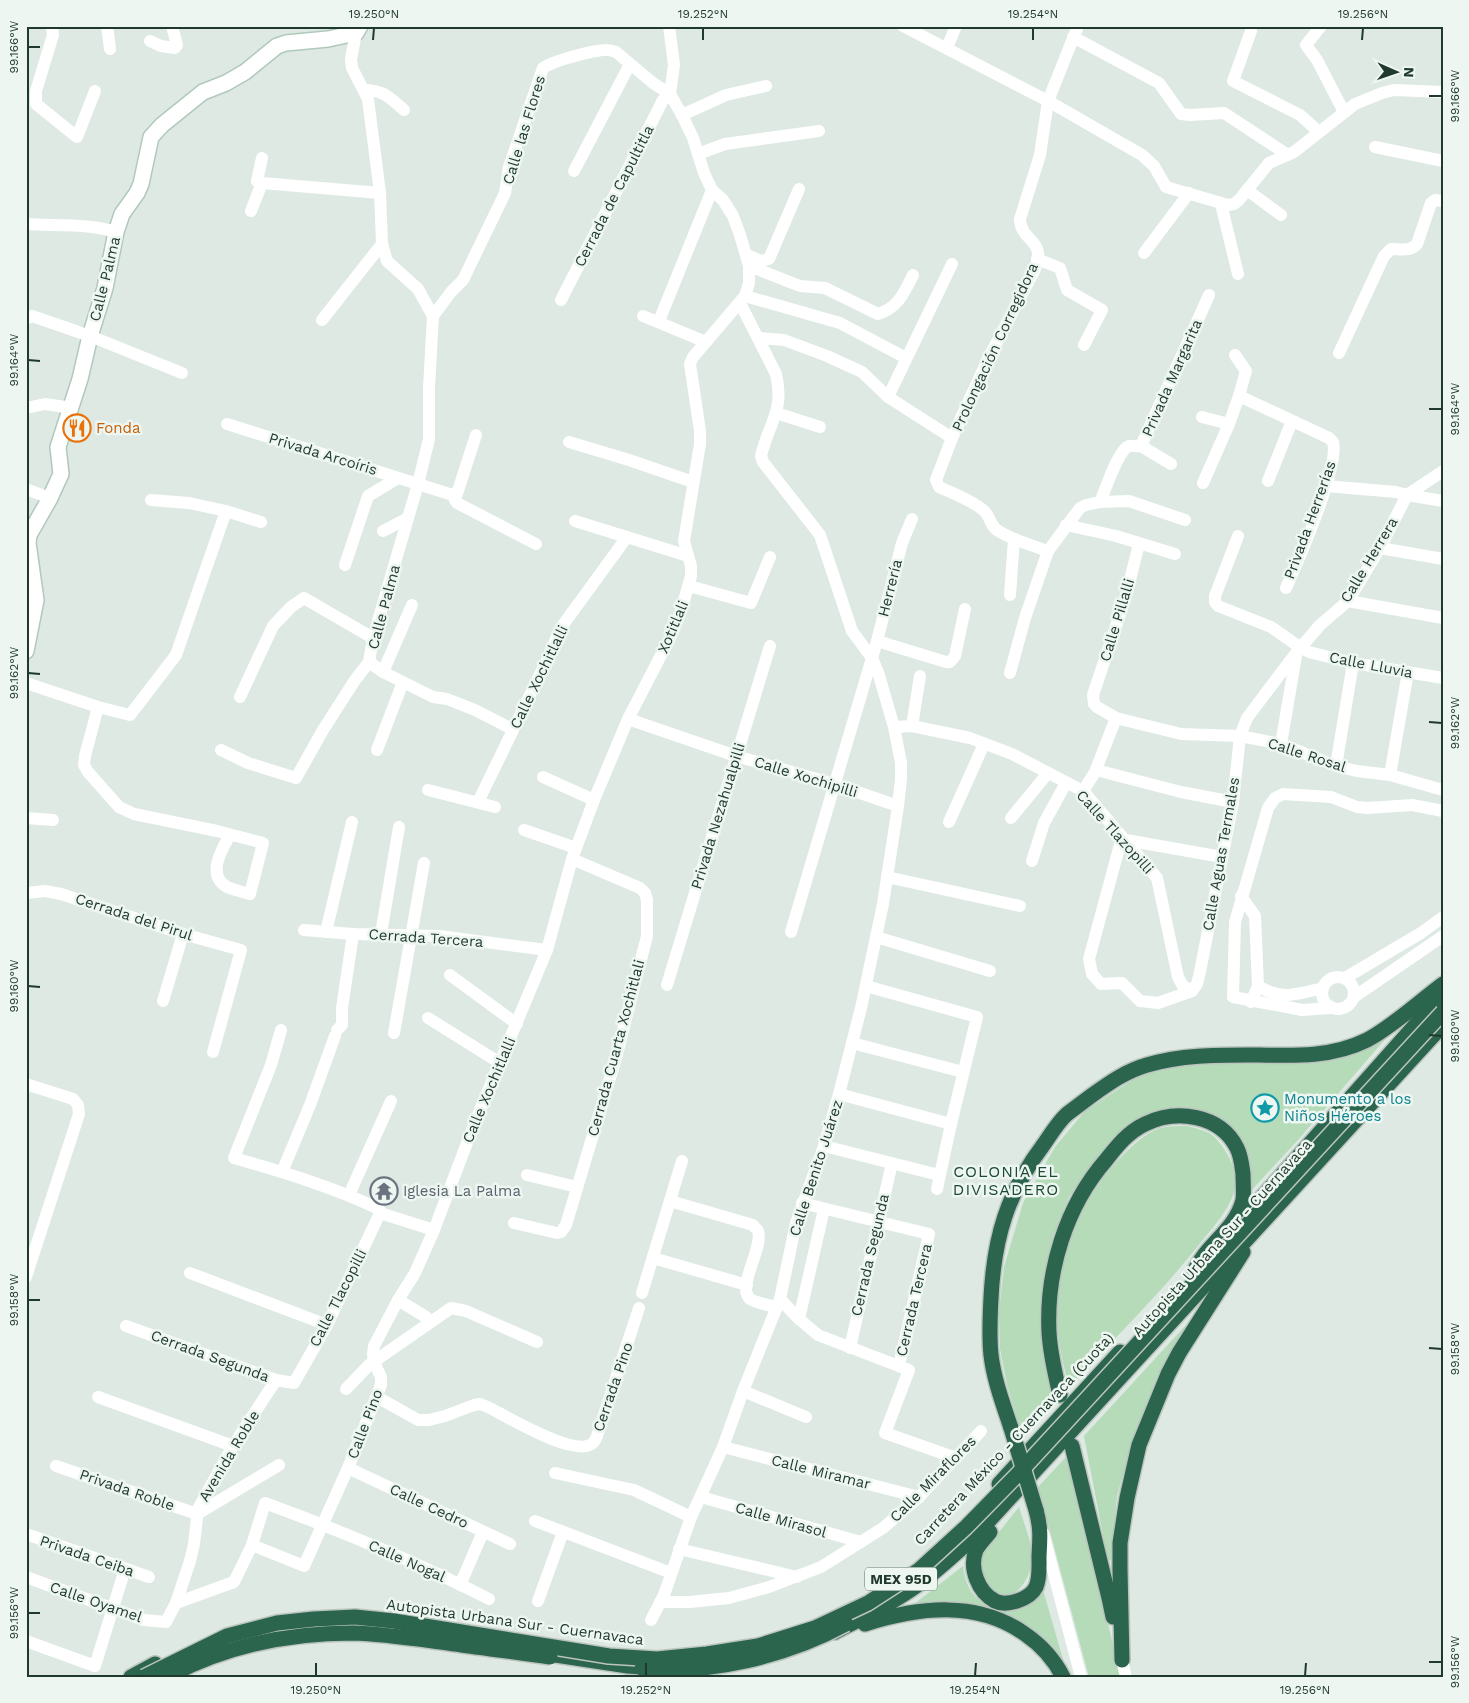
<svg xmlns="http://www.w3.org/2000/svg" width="1469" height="1703" font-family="'Work Sans',sans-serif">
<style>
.green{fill:#b5dbb9}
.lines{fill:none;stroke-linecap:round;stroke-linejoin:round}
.secondary-casing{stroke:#b1c9bc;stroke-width:18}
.highway-casing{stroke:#bcc4c0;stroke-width:18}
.street{stroke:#fff;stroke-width:12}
.secondary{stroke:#fff;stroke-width:15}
.highway{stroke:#2b654e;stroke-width:15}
.highway-bridge-casing{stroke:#bcc4c0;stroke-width:18;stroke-linecap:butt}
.highway-bridge{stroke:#2b654e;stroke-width:15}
.ticks{fill:none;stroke:#1f392d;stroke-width:2}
.labels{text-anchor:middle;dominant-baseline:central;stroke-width:5;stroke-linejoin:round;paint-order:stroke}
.shield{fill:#edf6f0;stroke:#5d7268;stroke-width:1}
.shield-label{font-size:14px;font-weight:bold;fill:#1f392d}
.street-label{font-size:15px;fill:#1f392d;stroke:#edf6f0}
.food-label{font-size:15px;fill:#c56008;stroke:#edf6f0;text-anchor:start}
.culture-label{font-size:15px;fill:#0d838f;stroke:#edf6f0;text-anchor:start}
.worship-label{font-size:15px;fill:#5b616d;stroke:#edf6f0;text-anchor:start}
.neighbourhood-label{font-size:16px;letter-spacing:1px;fill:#1b4a36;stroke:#edf6f0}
.neatline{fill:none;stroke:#1f392d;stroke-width:2}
.ticks-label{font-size:12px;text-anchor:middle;fill:#1f392d}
</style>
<rect width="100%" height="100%" fill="#dde9e2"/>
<g class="green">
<polygon points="1387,1037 1298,1140 1248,1194 1240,1148 1178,1110 1110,1144 1091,1165 1069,1197 1053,1236 1045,1271 1041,1321 1045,1359 1055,1402 1023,1438 1007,1385 1000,1349 999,1312 1004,1267 1023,1203 1055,1147 1085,1111 1140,1075 1183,1066 1227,1063 1297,1063 1333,1059"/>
<path d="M1187,1126C1194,1128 1203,1130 1209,1133C1221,1140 1237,1167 1236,1182C1234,1206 1212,1228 1198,1246C1158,1296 1113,1340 1069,1386C1062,1360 1055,1331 1057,1303C1062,1247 1084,1194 1124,1154C1134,1144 1147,1132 1161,1128C1169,1126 1179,1126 1187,1126Z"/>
<polygon points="1187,1324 1159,1373 1136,1430 1117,1496 1111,1560 1108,1561 1084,1436"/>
<polygon points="1067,1456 1121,1677 1089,1677 1038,1487"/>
<path d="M1019,1507C1023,1521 1032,1542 1032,1556C1032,1576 1016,1607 992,1591C986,1587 982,1574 978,1568L983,1552Z"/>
<path d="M963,1566C966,1594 981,1608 1008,1610L1041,1583L1067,1673L1028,1632L913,1605Z"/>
</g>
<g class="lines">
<g class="secondary-casing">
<polyline id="secondary" points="26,651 36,600 28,543 29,535 50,498 61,474 58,447 80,379 90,336 105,288 116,232 122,214 137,193 141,184 151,137 162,125 203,92 226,83 245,72 277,46 286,43 328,39 356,33 360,26"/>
</g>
<g class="highway-casing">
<g id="highway">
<polyline points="1241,1221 1443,994"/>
<path d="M1060,1395C1055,1374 1050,1353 1049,1332C1046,1271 1066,1206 1106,1160C1117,1146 1128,1132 1145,1124C1176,1109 1220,1114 1237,1148C1241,1156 1242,1166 1243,1174C1243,1182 1244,1192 1243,1200C1235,1232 1203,1246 1193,1275"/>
<path d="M1011,1428C1003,1404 994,1380 991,1355C989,1336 990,1317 991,1298C994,1238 1007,1193 1044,1144C1051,1134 1058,1122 1067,1114C1075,1108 1083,1102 1091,1096C1109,1083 1126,1071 1147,1065C1183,1054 1222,1055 1260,1055C1296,1056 1333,1057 1367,1040C1392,1027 1420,1001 1443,984"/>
<polyline points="1072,1446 1109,1598 1113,1617"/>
<polyline points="999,1484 1120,1352"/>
<path d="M990,1532C986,1537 979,1544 976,1550C969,1568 978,1592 995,1601C1007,1607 1030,1599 1036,1587C1040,1578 1039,1566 1039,1556C1040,1538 1041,1528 1036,1510"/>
<path d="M865,1624C919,1607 977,1600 1025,1634C1041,1645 1054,1659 1063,1677"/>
<path d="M835,1632C864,1617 893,1603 919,1584C938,1570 956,1553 974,1537L1443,1025"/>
<polyline points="536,1652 628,1666 655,1668"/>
<polyline points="1122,1660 1120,1570 1120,1543 1127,1498 1139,1445 1168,1374 1179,1353 1243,1252"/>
<polyline points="131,1677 155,1664"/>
</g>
</g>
<g class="street">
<polyline points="52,26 53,35 36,91 36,104 77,137 95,91"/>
<polyline points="107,26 110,49"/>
<polyline points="903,26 1048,101 1142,155 1154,166 1166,187 1228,205 1234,204 1239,200 1269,163 1294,152 1355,104 1382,93 1394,90 1443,92"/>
<polyline points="1321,26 1306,45 1317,60 1344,112"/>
<polyline points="1251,31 1233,81 1300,115 1319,132"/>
<polyline points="1073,37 1159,83 1181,114 1190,115 1224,113 1288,155"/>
<polyline points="150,41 161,46 175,48 177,45 172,26"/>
<polyline points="947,48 956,26"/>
<path d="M364,90C384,90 390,98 404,110"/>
<polyline points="682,115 726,95 766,86"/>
<polyline points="1375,147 1443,161"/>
<polyline points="698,154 725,144 819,131"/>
<polyline points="262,158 257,181 262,183 380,193"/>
<polyline points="574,171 630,64"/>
<polyline points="1247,190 1281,215"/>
<polyline points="1221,204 1238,274"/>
<polyline points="251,211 262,183"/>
<path d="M26,224C57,226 87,223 116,232"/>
<polyline points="1144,253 1189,193"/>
<polyline points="747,255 761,261 769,259 799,189"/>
<polyline points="1037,259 1060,268 1067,290 1102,310 1084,345"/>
<path d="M749,266L800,286L825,288L878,314C898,308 904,293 913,275"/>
<polyline points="745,296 840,323 906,358"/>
<path d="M740,303L776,374C785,411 768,424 761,456L763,462L820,535L852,631L872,658L878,672L894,727L912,726L970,738L1012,754L1083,791L1157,878L1178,977L1183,986L1192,991L1197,984L1200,972L1233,802L1240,736L1247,718L1296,653L1320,625L1348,601L1380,548L1407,495L1443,471"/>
<path d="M433,316L451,292L463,280L505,193L509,167L543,68C553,61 596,49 608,50C611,50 613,51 616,52L653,83L670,94L663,100L561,300"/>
<polyline points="643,316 706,342"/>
<polyline points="26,319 32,316 90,336 182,373"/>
<polyline points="322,320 382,244"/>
<polyline points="659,321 712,190"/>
<polyline points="759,338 784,340 827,356 862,372 888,397 952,438"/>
<path d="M1339,353L1384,256L1391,249C1401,249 1410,252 1417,244L1431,203L1435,200L1443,201"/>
<polyline points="1235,355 1246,371 1239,396"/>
<polyline points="888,397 952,264"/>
<polyline points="26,408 45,404 72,408"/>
<polyline points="776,413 820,427"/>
<polyline points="1202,417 1229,424"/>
<polyline points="227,424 456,496"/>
<polyline points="476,435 455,500 457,503 536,544"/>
<polyline points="569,442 629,460 693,482"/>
<polyline points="1141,446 1171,464"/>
<polyline points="1268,481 1292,421"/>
<path d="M1203,483L1229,424L1239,396L1329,438L1333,442C1340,467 1298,561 1286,588"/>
<polyline points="1326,486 1396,492 1407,495 1443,501"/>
<polyline points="26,489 50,498"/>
<polyline points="151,500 189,503 226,511 261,522"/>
<path d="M1100,502C1105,491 1118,450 1129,446C1133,445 1137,447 1141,446L1209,295"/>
<polyline points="575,521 688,556"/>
<polyline points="1066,525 1116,536 1175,554"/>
<polyline points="383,531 408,518"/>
<polyline points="1238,536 1215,596 1215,602 1218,606 1271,627 1301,648 1309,652 1353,663 1443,678"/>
<polyline points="1139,544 1126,596 1093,695 1094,704 1097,707 1116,718 1181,734 1240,736 1281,744 1336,766 1357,771 1390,775 1443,790"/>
<polyline points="1380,548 1443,559"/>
<path d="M1048,551C1031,545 1012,540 997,530C990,525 990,516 984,511C974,501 952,493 939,487L936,480L952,438L987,361L1035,269C1036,264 1039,258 1038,253C1037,240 1020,236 1020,219L1040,155L1048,101L1078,26"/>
<polyline points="345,565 368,496 398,478"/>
<polyline points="689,586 751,603 770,557"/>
<polyline points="1010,595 1014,539"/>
<polyline points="1348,601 1443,618"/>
<polyline points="877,641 946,662 950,662 955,656 965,609"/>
<polyline points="369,662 383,672 433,697 447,699 475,710 512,729"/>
<polyline points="383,672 412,605"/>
<polyline points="1010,673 1025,618 1048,551 1080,508 1086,505 1100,502 1129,501 1185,520"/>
<polyline points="26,683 98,707 130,715 176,655 226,511"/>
<polyline points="240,697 273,626 291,607 304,598 373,638"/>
<path d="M98,707L85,756L84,765L88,772L119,807L134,814L217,831L263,843L250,894C243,892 234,890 227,887C206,875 222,849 230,835"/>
<polyline points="628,719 736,756 834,784 898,806"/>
<polyline points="912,726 920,676"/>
<polyline points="1281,744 1296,656"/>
<polyline points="221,750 248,763 296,778 323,730 355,680 369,662 373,638 418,484 429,439 429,388 433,316 418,289 387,261 382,244 380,193 368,99 352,68 351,59 356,33"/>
<polyline points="377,750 403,682"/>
<polyline points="1336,766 1353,663"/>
<polyline points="1096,770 1181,792 1233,802"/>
<polyline points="1390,775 1408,672"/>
<polyline points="543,777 594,800"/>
<polyline points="428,790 495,807"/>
<polyline points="1083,791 1095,772 1116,718"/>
<polyline points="478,802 548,658 560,629 627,537"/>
<polyline points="26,818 53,820"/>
<polyline points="1011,818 1048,773"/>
<polyline points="949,822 984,744"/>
<polyline points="524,830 576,848"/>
<polyline points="1122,837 1089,959 1092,974 1101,984 1122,983 1140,1001 1158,1003 1192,991"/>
<polyline points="1126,840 1222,857"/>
<polyline points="1032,861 1044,823 1066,783"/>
<polyline points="887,877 1020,906"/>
<polyline points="26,893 45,891 61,894 183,934 241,950 213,1052"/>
<polyline points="1241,896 1255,916 1258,986 1251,1002"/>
<polyline points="304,930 353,934 439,936 547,950"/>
<polyline points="326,932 352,822"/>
<polyline points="791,932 877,641 902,543 912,519"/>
<polyline points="381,934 399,827"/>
<polyline points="876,937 990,971"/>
<polyline points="450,975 517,1024"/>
<circle cx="1338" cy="993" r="16"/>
<polyline points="1345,978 1421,933 1443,917"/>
<polyline points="667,985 770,646"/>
<polyline points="866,986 977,1017 951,1124 937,1189"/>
<path d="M1258,986C1283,1001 1296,994 1323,988"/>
<polyline points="1354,997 1443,936"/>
<polyline points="163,1001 183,934"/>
<polyline points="1331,1008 1302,1010 1233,997 1235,922 1268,808 1275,798 1283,794 1331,797 1357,807 1367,808 1412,805 1443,811"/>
<polyline points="428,1018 500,1063"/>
<path d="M281,1030L271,1065L234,1158C283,1172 333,1187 379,1209L380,1213L434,1230"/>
<polyline points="337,1030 342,1025 342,1008 353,934"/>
<polyline points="394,1033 424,863"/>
<polyline points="852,1043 963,1072"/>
<polyline points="26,1084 73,1099 78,1105 79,1114 26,1277"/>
<polyline points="839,1094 951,1124"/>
<polyline points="824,1146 939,1175"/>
<polyline points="282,1172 310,1105 335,1036"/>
<polyline points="527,1175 577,1187"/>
<polyline points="349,1195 391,1101"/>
<path d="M670,1201L753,1225C754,1227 757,1229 758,1231C764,1247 736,1287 750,1299C756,1303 769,1305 776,1307"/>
<polyline points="802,1203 929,1234 899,1366"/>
<polyline points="514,1223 557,1233 561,1232 566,1225 616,1058 647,936 647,900 645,893 640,888 572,859"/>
<polyline points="653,1258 747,1285"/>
<polyline points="190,1273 327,1325"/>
<polyline points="642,1293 682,1161"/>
<polyline points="780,1299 799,1319 818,1335 909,1370 885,1433 956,1458"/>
<polyline points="398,1300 426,1317"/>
<polyline points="799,1319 824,1209"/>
<polyline points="126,1326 276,1380 294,1383 327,1325 380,1213"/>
<polyline points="850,1348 892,1163"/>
<polyline points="346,1389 369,1365 451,1308 466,1311 537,1342"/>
<polyline points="743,1391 806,1417"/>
<polyline points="98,1397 233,1446"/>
<path d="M377,1397L418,1420H429L445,1416L474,1405L480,1404L488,1407C506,1416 576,1459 593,1443C594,1442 597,1437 597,1436L639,1308"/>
<polyline points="723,1447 919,1497"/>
<polyline points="56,1466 197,1514 279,1465"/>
<polyline points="348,1468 510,1544"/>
<polyline points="555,1473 634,1490 691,1517"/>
<polyline points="701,1497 861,1542"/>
<polyline points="535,1521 671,1573"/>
<polyline points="1043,1533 1081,1677"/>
<polyline points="26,1534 149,1577"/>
<polyline points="252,1545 304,1566 348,1468 381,1385 381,1377 374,1362 373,1354 374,1346 398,1300 415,1273 434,1230 473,1127 547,950 572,859 594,800 628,719 672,634 681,611 691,576 691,566 684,541 700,444 700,431 690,364 693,357 745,296 749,283 749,266 740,235 733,216 723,200 712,190 704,173 693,138 682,115 670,94 674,65 669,26"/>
<polyline points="679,1549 797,1577"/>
<polyline points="26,1577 144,1620 166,1622 176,1603 190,1561 194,1544 198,1509 233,1446 276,1380"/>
<polyline points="460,1585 483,1532"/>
<polyline points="538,1601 563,1532"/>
<polyline points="660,1602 690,1602 729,1598 769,1587 821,1567 883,1528 919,1497 981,1431"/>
<path d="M176,1603L234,1582L252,1545L265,1503C341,1531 417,1562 489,1599"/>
<polyline points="651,1620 664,1595 691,1517 723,1447 743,1391 780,1299 796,1223 824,1146 839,1094 861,1008 883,904 898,806 901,779 901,763 894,727"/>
<polyline points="26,1641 95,1666 125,1569"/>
<polyline points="1122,1660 1126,1677"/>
</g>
<use href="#secondary" class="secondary"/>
<use href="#highway" class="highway"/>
<g class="highway-bridge-casing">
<g id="highway-bridge">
<polyline points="1011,1428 1036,1510"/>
<path d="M642,1668C709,1675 787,1656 846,1624"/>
<path d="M173,1674C229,1645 291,1633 353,1633C385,1634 417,1639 448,1643C482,1648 516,1652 550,1657"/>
<polyline points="144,1677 227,1636 277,1623 314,1619 355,1617 394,1621 609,1656 657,1659 707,1654 758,1646 815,1628 868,1603 919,1570 966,1527 1017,1475 1443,1012"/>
</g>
</g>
<use href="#highway-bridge" class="highway-bridge"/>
</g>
<path class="ticks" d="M373,40L374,28M703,40V28M1033,40V28M1362,40L1363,28M28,47H40M1429,96H1442M28,360L40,361M1429,409H1442M28,673L40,674M1429,722L1442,723M28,986L40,987M1429,1035L1442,1036M28,1300H40M1429,1348L1442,1349M28,1613H40M1429,1662H1442M316,1676V1663M646,1676V1663M975,1676L976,1663M1305,1676L1306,1663"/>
<defs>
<g id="restaurant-ring" transform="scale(1.4375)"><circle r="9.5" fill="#edf6f0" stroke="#e8710a" stroke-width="1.5"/><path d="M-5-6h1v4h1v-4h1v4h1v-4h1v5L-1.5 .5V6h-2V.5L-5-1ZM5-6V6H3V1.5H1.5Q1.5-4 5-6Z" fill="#e8710a"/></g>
<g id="sight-ring" transform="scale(1.4375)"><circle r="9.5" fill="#edf6f0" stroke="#0f9aa8" stroke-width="1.5"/><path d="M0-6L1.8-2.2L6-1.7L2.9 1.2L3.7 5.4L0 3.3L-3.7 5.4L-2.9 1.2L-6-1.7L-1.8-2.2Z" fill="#0f9aa8"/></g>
<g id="temple-ring" transform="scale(1.4375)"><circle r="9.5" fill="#edf6f0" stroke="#6b7280" stroke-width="1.5"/><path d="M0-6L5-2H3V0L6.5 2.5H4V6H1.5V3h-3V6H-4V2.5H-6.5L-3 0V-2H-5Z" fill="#6b7280"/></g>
</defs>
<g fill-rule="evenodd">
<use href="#restaurant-ring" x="77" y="428"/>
<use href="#sight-ring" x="1265" y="1108"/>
<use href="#temple-ring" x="384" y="1191"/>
</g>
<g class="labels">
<rect class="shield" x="865" y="1567.5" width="72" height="23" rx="4"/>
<g class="shield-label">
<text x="901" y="1579">MEX 95D</text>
</g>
<g class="street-label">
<text transform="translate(524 130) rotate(-73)">Calle las Flores</text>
<text transform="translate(614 196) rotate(-63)">Cerrada de Capultitla</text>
<text transform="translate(105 279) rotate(-76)">Calle Palma</text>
<text transform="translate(995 347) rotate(-65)">Prolongación Corregidora</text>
<text transform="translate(1172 378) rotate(-66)">Privada Margarita</text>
<text transform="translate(323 454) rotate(17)">Privada Arcoíris</text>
<text transform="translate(1310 520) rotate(-70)">Privada Herrerías</text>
<text transform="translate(1369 560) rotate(-59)">Calle Herrera</text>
<text transform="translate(890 588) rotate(-76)">Herrería</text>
<text transform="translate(384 607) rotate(-75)">Calle Palma</text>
<text transform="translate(1117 620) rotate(-73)">Calle Pillalli</text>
<text transform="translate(673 627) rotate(-67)">Xotitlali</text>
<text transform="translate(1371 665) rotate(11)">Calle Lluvia</text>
<text transform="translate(539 677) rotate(-64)">Calle Xochitlalli</text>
<text transform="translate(1307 755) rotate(18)">Calle Rosal</text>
<text transform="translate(806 777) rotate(17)">Calle Xochipilli</text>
<text transform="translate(718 816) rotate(-73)">Privada Nezahualpilli</text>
<text transform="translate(1115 832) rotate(48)">Calle Tlazopilli</text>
<text transform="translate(1221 854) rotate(-80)">Calle Aguas Termales</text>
<text transform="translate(134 917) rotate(18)">Cerrada del Pirul</text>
<text transform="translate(426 938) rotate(4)">Cerrada Tercera</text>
<text transform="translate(616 1048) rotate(-75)">Cerrada Cuarta Xochitlali</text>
<text transform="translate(489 1090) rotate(-67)">Calle Xochitlalli</text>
<text transform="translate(816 1168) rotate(-72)">Calle Benito Juárez</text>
<text transform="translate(1222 1238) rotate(-48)">Autopista Urbana Sur - Cuernavaca</text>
<text transform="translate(870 1255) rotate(-77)">Cerrada Segunda</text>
<text transform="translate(338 1298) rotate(-63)">Calle Tlacopilli</text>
<text transform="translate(914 1300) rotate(-77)">Cerrada Tercera</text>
<text transform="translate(210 1356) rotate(20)">Cerrada Segunda</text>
<text transform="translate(613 1387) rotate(-71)">Cerrada Pino</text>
<text transform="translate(365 1424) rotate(-69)">Calle Pino</text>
<text transform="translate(1014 1439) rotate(-47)">Carretera México - Cuernavaca (Cuota)</text>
<text transform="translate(229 1456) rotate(-59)">Avenida Roble</text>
<text transform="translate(821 1472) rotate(14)">Calle Miramar</text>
<text transform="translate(933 1479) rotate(-45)">Calle Miraflores</text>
<text transform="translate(127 1490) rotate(19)">Privada Roble</text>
<text transform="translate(429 1506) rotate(25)">Calle Cedro</text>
<text transform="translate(781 1520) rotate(16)">Calle Mirasol</text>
<text transform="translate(87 1556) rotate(19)">Privada Ceiba</text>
<text transform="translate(407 1561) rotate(24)">Calle Nogal</text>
<text transform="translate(96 1602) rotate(19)">Calle Oyamel</text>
<text transform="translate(515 1622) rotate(8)">Autopista Urbana Sur - Cuernavaca</text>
</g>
<g class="food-label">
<text x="96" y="428">Fonda</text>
</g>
<g class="culture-label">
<text x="1284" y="1099">Monumento a los<tspan x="1284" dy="17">Niños Héroes</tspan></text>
</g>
<g class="worship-label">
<text x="403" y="1191">Iglesia La Palma</text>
</g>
<g class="neighbourhood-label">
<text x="1006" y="1171">COLONIA EL<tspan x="1006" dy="18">DIVISADERO</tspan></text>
</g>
</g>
<rect width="1469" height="1703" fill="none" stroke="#edf6f0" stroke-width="55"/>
<g transform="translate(1396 72) rotate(92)" stroke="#edf6f0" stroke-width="4" paint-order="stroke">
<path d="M0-4L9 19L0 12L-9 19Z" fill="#1f392d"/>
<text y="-8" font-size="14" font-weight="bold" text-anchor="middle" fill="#1f392d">N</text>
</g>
<rect x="28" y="28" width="1414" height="1648" class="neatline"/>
<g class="ticks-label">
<text x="374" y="18">19.250°N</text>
<text x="703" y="18">19.252°N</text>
<text x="1033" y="18">19.254°N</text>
<text x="1363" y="18">19.256°N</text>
<text transform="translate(14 47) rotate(-90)" y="4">99.166°W</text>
<text transform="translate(1455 96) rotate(-90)" y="4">99.166°W</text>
<text transform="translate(14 360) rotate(-90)" y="4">99.164°W</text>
<text transform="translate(1455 409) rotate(-90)" y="4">99.164°W</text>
<text transform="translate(14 673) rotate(-90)" y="4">99.162°W</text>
<text transform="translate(1455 723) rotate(-90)" y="4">99.162°W</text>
<text transform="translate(14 986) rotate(-90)" y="4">99.160°W</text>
<text transform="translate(1455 1036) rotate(-90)" y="4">99.160°W</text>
<text transform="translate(14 1300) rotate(-90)" y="4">99.158°W</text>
<text transform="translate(1455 1349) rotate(-90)" y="4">99.158°W</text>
<text transform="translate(14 1613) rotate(-90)" y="4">99.156°W</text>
<text transform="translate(1455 1662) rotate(-90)" y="4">99.156°W</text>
<text x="316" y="1694">19.250°N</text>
<text x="646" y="1694">19.252°N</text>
<text x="975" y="1694">19.254°N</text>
<text x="1305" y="1694">19.256°N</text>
</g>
</svg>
